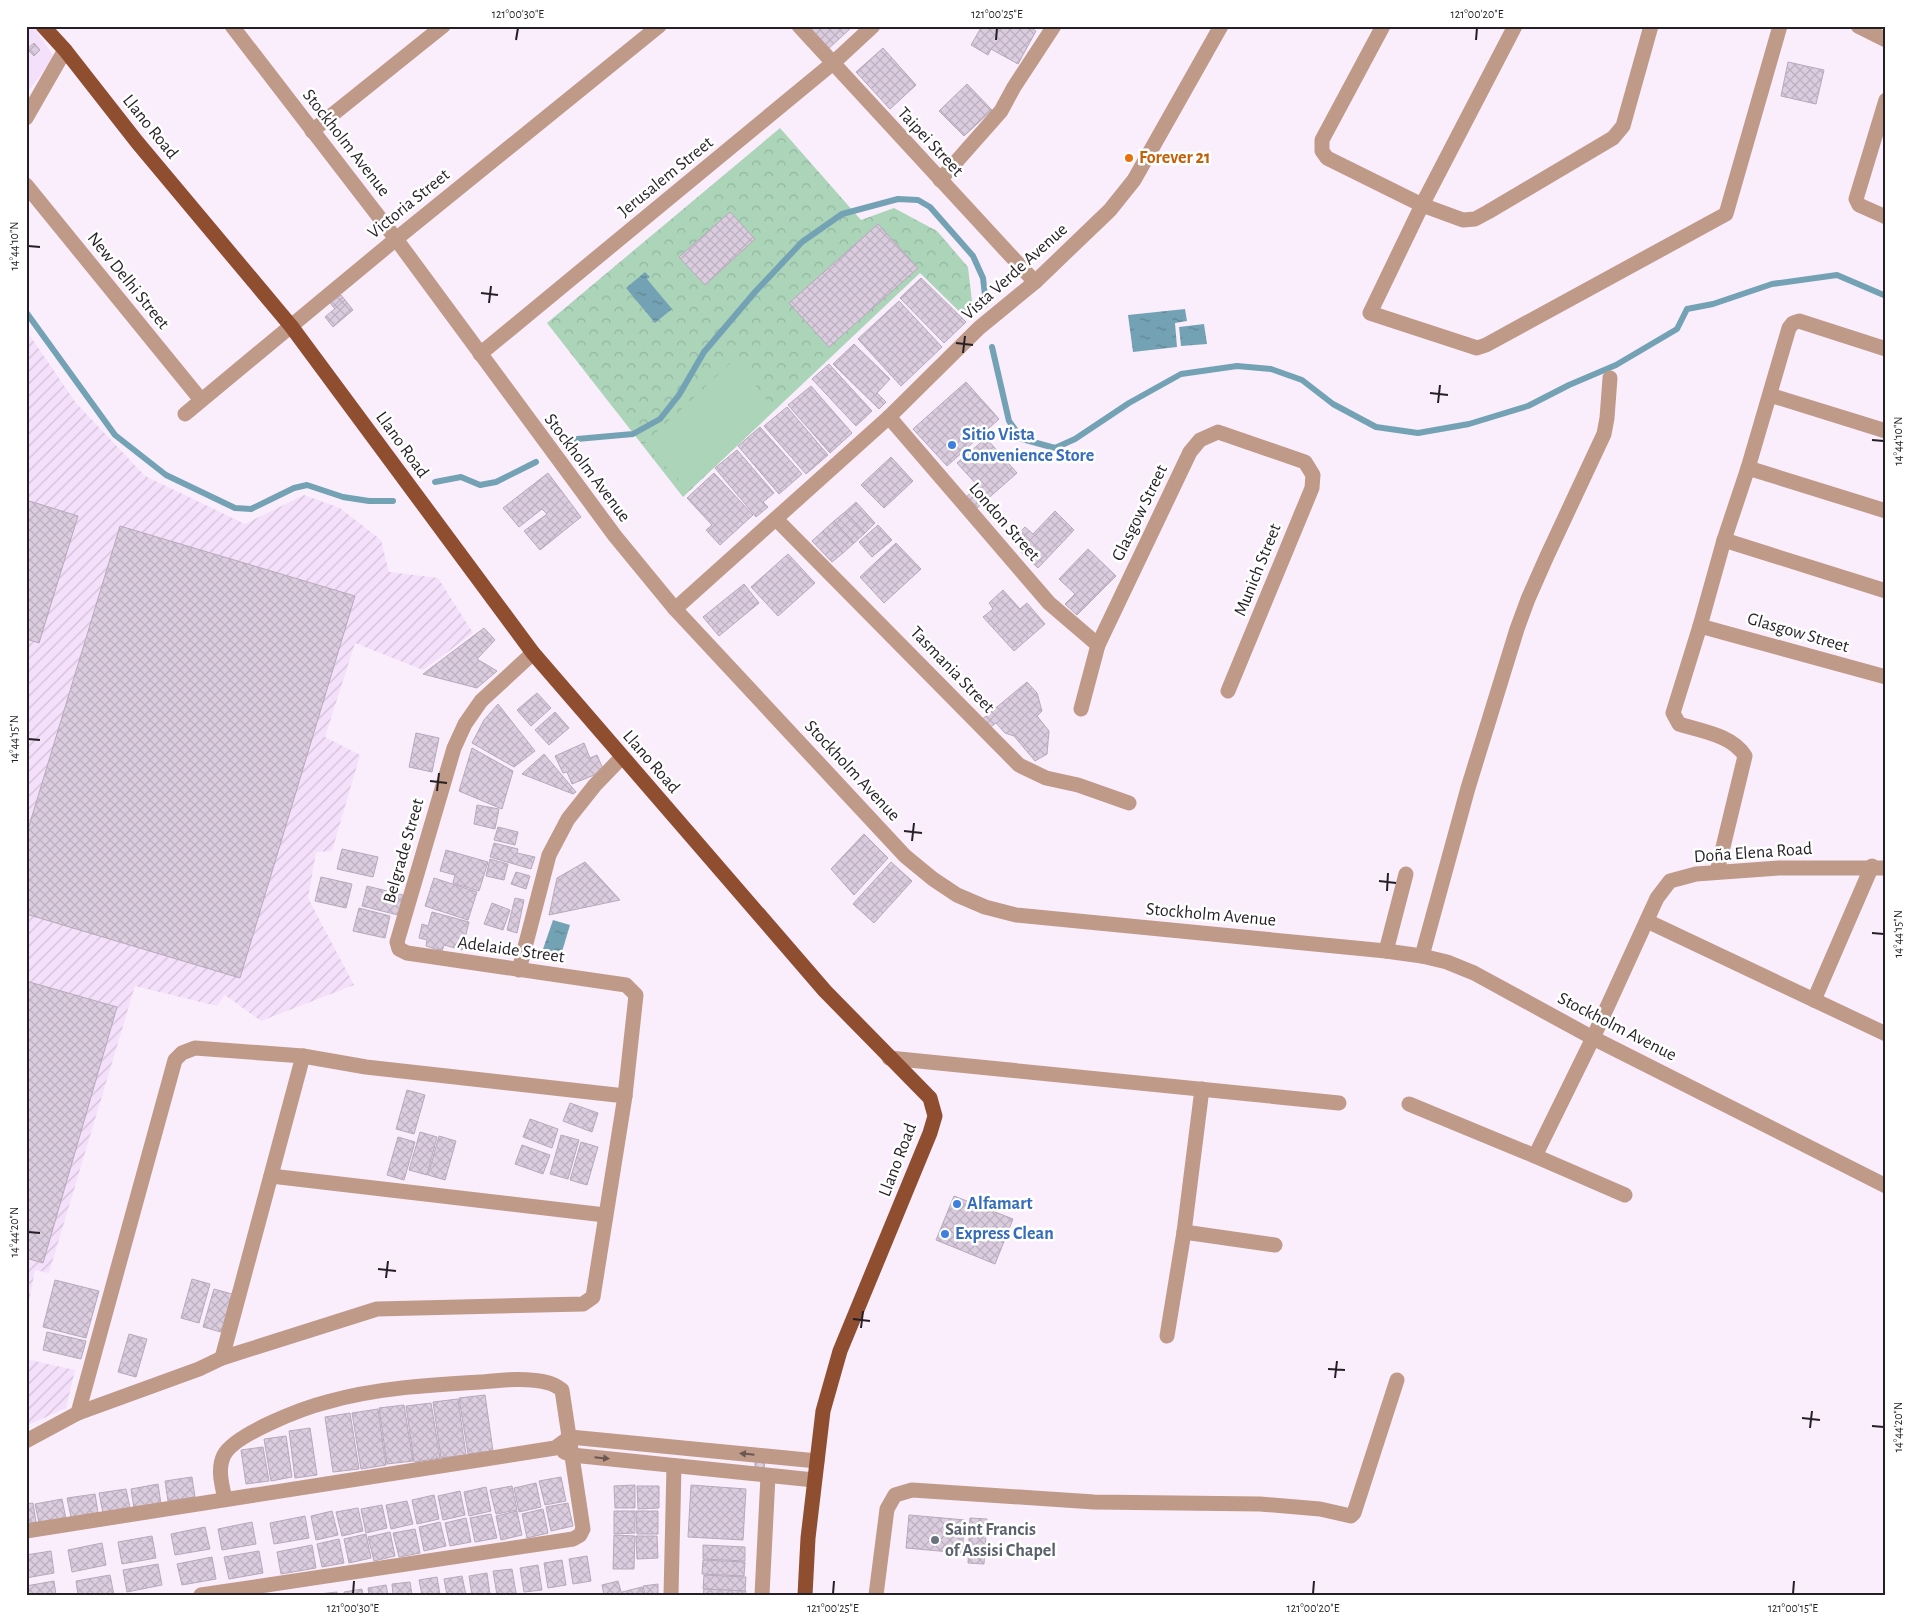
<svg xmlns="http://www.w3.org/2000/svg" width="1912" height="1621" font-family="'Alegreya Sans',sans-serif">
<style>
.built{fill:#f4e0fa}
.industrial{fill:url(#industrial-furrows)}
.park{fill:url(#park-crowns)}
.pitch{fill:#abd4b9}
.water{fill:url(#water-ripples)}
.lines{fill:none;stroke-linecap:round;stroke-linejoin:round}
.stream{stroke:#74a2b5;stroke-width:6}
.building{fill:url(#building-cross-hatch);stroke:#b7a9bb}
.minor{stroke:#c09a89;stroke-width:15}
.major{stroke:#904e30;stroke-width:15}
.oneway{fill:#6a5652}
.ticks{fill:none;stroke:#241f25;stroke-width:2}
.food-dot{fill:#e8710a;stroke:#fff;stroke-width:2}
.shop-dot{fill:#3f7fe0;stroke:#fff;stroke-width:2}
.worship-dot{fill:#6b7280;stroke:#fff;stroke-width:2}
.labels{text-anchor:middle;dominant-baseline:central;stroke-width:5;stroke-linejoin:round;paint-order:stroke}
.street-label{font-size:18px;fill:#241f25;stroke:#fff}
.food-label{font-size:18px;font-weight:bold;fill:#c56008;stroke:#fff;text-anchor:start}
.shop-label{font-size:18px;font-weight:bold;fill:#366cbe;stroke:#fff;text-anchor:start}
.worship-label{font-size:18px;font-weight:bold;fill:#5b616d;stroke:#fff;text-anchor:start}
.neatline{fill:none;stroke:#241f25;stroke-width:2}
.ticks-label{font-size:12px;text-anchor:middle;fill:#241f25}
</style>
<defs>
<pattern id="industrial-furrows" width="10" height="10" patternUnits="userSpaceOnUse" patternTransform="scale(1.25)"><rect width="10" height="10" fill="#f4e0fa"/><path d="M-1 1l2-2M0 10L10 0M9 11l2-2" fill="none" stroke="#d1c0d6"/></pattern>
<pattern id="park-crowns" width="20" height="18" patternUnits="userSpaceOnUse" patternTransform="scale(1.25)"><rect width="20" height="18" fill="#abd4b9"/><path d="M2 6a3 3 0 1 1 6 0M12 15a3 3 0 1 1 6 0" fill="none" stroke="#93b69f"/></pattern>
<pattern id="water-ripples" width="26" height="14" patternUnits="userSpaceOnUse" patternTransform="scale(1.25)"><rect width="26" height="14" fill="#74a2b5"/><path d="M2 4q2-2 4 0t4 0M15 11q2-2 4 0t4 0" fill="none" stroke="#5f8393"/></pattern>
<pattern id="building-cross-hatch" width="8" height="8" patternUnits="userSpaceOnUse" patternTransform="scale(1.25)"><rect width="8" height="8" fill="#dbcddf"/><path d="M0 0l8 8M0 8l8-8" fill="none" stroke="#bcb0bf"/></pattern>
</defs>
<rect width="100%" height="100%" fill="#faeefd"/>
<polygon class="built" points="26,26 33,26 54,57 30,89 26,83"/>
<g class="industrial">
<polygon points="26,330 76,403 145,476 245,524 304,495 340,508 381,540 389,572 438,578 473,633 423,670 355,643 325,737 360,755 332,851 316,852 308,898 354,985 261,1021 225,995 217,1006 135,986 49,1273 35,1270 26,1318"/>
<polygon points="26,1359 75,1370 66,1408 26,1426"/>
</g>
<polygon class="park" points="780,128 861,220 894,208 937,231 968,267 973,310 965,317 920,273 683,497 547,323"/>
<polygon class="pitch" points="735,359 773,408 684,485 644,444"/>
<g class="water">
<polygon points="645,272 650,277 647,279 672,309 655,323 626,288"/>
<polygon points="1185,309 1187,321 1175,323 1177,347 1133,352 1128,315"/>
<polygon points="1204,324 1207,344 1181,346 1179,327"/>
<polygon points="553,920 570,925 561,955 543,949"/>
</g>
<g class="lines">
<g class="stream">
<polyline points="26,312 115,435 166,475 235,508 251,509 294,488 307,485 343,497 369,501 393,501"/>
<polyline points="992,347 1009,421 1022,439 1055,448 1075,439 1129,403 1181,374 1237,366 1271,369 1302,380 1333,404 1376,427 1418,433 1469,424 1528,406 1569,385 1616,365 1677,329 1687,309 1713,304 1772,284 1837,275 1886,296"/>
<polyline points="567,442 577,439 633,434 660,419 679,395 704,352 755,292 802,242 842,214 898,199 918,200 930,207 973,256 983,278 986,304"/>
<polyline points="435,482 461,477 480,485 496,482 536,462"/>
</g>
</g>
<g class="building">
<polygon points="805,26 853,26 827,50"/>
<polygon points="982,26 1027,26 1036,31 1018,64 991,49 988,55 971,45"/>
<polygon points="34,43 40,50 34,56 27,49"/>
<polygon points="883,48 916,85 890,109 856,72"/>
<polygon points="1788,62 1824,70 1816,104 1781,96"/>
<polygon points="967,84 992,110 964,136 939,111"/>
<polygon points="730,212 755,239 705,285 679,257"/>
<polygon points="878,224 918,268 829,347 789,303"/>
<polygon points="921,278 966,322 944,343 900,298"/>
<polygon points="341,295 345,300 335,309 330,303"/>
<polygon points="345,300 353,310 333,327 325,317"/>
<polygon points="899,301 942,347 901,386 858,339"/>
<polygon points="854,344 890,379 877,393 886,402 879,409 833,364"/>
<polygon points="829,364 872,411 856,426 812,379"/>
<polygon points="966,382 999,419 947,466 913,429"/>
<polygon points="811,386 852,433 830,453 788,405"/>
<polygon points="787,407 828,455 806,474 764,426"/>
<polygon points="760,427 802,474 779,494 738,446"/>
<polygon points="986,438 1017,473 976,509 966,497 978,486 957,463"/>
<polygon points="737,450 774,493 763,502 768,507 756,517 715,468"/>
<polygon points="891,457 913,481 884,508 861,485"/>
<polygon points="548,473 581,517 540,550 524,531 547,514 542,509 519,527 503,508"/>
<polygon points="714,473 753,515 720,545 706,530 712,525 687,498"/>
<polygon points="26,500 78,516 39,643 26,639"/>
<polygon points="856,502 875,523 865,533 845,512"/>
<polygon points="1055,511 1074,530 1038,568 1021,552 1025,548 1014,538 1025,527 1033,534"/>
<polygon points="845,512 865,533 854,543 834,521"/>
<polygon points="834,521 854,543 843,553 823,531"/>
<polygon points="878,525 892,540 872,557 859,542"/>
<polygon points="120,526 355,596 240,978 26,914 26,836"/>
<polygon points="823,531 843,553 832,562 812,541"/>
<polygon points="896,543 921,569 884,603 860,577"/>
<polygon points="1088,549 1116,576 1077,615 1065,604 1075,594 1059,579"/>
<polygon points="788,554 815,583 778,616 751,587"/>
<polygon points="744,584 759,603 719,636 703,617"/>
<polygon points="1003,590 1020,609 1027,603 1045,624 1014,651 983,617 993,609 989,603"/>
<polygon points="484,628 495,640 477,659 497,671 477,688 423,674"/>
<polygon points="1027,682 1037,693 1042,711 1037,716 1049,731 1047,754 1035,761 1014,736 1005,733 996,723 988,729 980,721"/>
<polygon points="537,693 551,708 531,726 517,710"/>
<polygon points="498,704 535,751 514,767 472,743 484,720"/>
<polygon points="555,712 569,728 549,745 535,730"/>
<polygon points="416,733 439,738 432,772 409,767"/>
<polygon points="584,743 590,758 597,755 604,771 572,784 567,772 563,773 555,756"/>
<polygon points="472,748 513,771 502,809 459,791"/>
<polygon points="544,754 576,792 573,794 522,774"/>
<polygon points="477,805 499,809 495,829 474,824"/>
<polygon points="498,827 518,832 515,845 494,840"/>
<polygon points="864,834 888,858 854,895 831,869"/>
<polygon points="494,843 518,849 517,853 535,857 531,869 490,857"/>
<polygon points="342,849 378,857 373,877 337,869"/>
<polygon points="446,850 488,862 479,891 453,883 455,875 440,871"/>
<polygon points="490,859 508,864 504,880 486,876"/>
<polygon points="585,862 620,900 549,915 557,878"/>
<polygon points="891,862 912,881 874,923 853,904"/>
<polygon points="516,872 530,876 526,889 511,884"/>
<polygon points="321,877 352,884 346,908 315,901"/>
<polygon points="434,878 477,892 468,920 425,906"/>
<polygon points="367,886 403,895 398,915 362,906"/>
<polygon points="515,898 524,900 517,933 507,930"/>
<polygon points="492,903 510,910 503,930 484,924"/>
<polygon points="359,908 390,916 385,938 353,931"/>
<polygon points="432,912 469,922 462,950 444,945 442,951 426,946 427,940 419,938 422,924 428,926"/>
<polygon points="26,981 117,1007 43,1263 26,1258"/>
<polygon points="407,1090 425,1095 414,1134 396,1129"/>
<polygon points="570,1103 598,1113 592,1132 563,1121"/>
<polygon points="530,1119 558,1129 552,1148 523,1137"/>
<polygon points="420,1132 437,1137 427,1175 409,1170"/>
<polygon points="561,1135 579,1140 568,1179 550,1174"/>
<polygon points="439,1136 456,1141 445,1180 428,1175"/>
<polygon points="398,1137 415,1142 404,1180 387,1175"/>
<polygon points="581,1142 598,1147 587,1185 570,1180"/>
<polygon points="522,1145 550,1155 543,1174 515,1164"/>
<polygon points="954,1196 1013,1219 995,1264 936,1240"/>
<polygon points="192,1279 210,1284 199,1323 181,1318"/>
<polygon points="55,1280 99,1291 86,1338 43,1327"/>
<polygon points="214,1289 232,1294 221,1332 203,1327"/>
<polygon points="47,1332 86,1341 81,1359 43,1350"/>
<polygon points="129,1334 147,1339 136,1377 118,1372"/>
<polygon points="485,1395 493,1451 468,1454 459,1398"/>
<polygon points="458,1399 466,1455 441,1458 433,1402"/>
<polygon points="431,1403 440,1458 414,1462 406,1406"/>
<polygon points="404,1405 413,1461 387,1464 379,1408"/>
<polygon points="378,1409 386,1465 361,1469 352,1413"/>
<polygon points="350,1413 359,1469 333,1472 325,1417"/>
<polygon points="310,1428 317,1475 295,1478 289,1431"/>
<polygon points="286,1436 292,1477 271,1481 264,1439"/>
<polygon points="263,1447 269,1481 246,1484 241,1450"/>
<polygon points="755,1461 765,1462 764,1468 755,1467"/>
<polygon points="192,1477 195,1497 168,1501 165,1481"/>
<polygon points="561,1477 566,1501 545,1505 539,1481"/>
<polygon points="536,1483 541,1507 519,1512 514,1488"/>
<polygon points="158,1484 161,1504 134,1508 131,1489"/>
<polygon points="635,1485 635,1508 615,1508 614,1486"/>
<polygon points="691,1485 746,1489 743,1540 688,1537"/>
<polygon points="512,1486 517,1510 496,1514 490,1490"/>
<polygon points="637,1486 659,1486 659,1508 638,1509"/>
<polygon points="486,1487 491,1511 469,1516 464,1492"/>
<polygon points="126,1489 130,1508 103,1513 99,1493"/>
<polygon points="460,1491 465,1515 443,1520 438,1496"/>
<polygon points="95,1494 98,1513 71,1517 67,1498"/>
<polygon points="434,1495 439,1519 417,1524 412,1500"/>
<polygon points="62,1499 66,1519 39,1523 35,1504"/>
<polygon points="407,1501 413,1524 391,1529 386,1505"/>
<polygon points="33,1503 36,1522 26,1524 26,1504"/>
<polygon points="568,1503 573,1526 551,1531 546,1507"/>
<polygon points="382,1505 387,1528 366,1533 361,1509"/>
<polygon points="358,1508 363,1531 342,1536 336,1512"/>
<polygon points="543,1509 548,1533 527,1538 522,1514"/>
<polygon points="332,1511 338,1535 316,1540 311,1516"/>
<polygon points="517,1511 522,1535 501,1540 496,1516"/>
<polygon points="614,1511 635,1511 635,1533 614,1534"/>
<polygon points="636,1511 658,1511 658,1534 637,1534"/>
<polygon points="491,1514 497,1538 475,1542 470,1518"/>
<polygon points="909,1515 965,1520 962,1553 906,1548"/>
<polygon points="305,1516 309,1538 274,1544 270,1523"/>
<polygon points="466,1518 471,1542 450,1546 445,1523"/>
<polygon points="970,1518 987,1519 984,1564 968,1563"/>
<polygon points="252,1522 256,1544 222,1550 218,1529"/>
<polygon points="440,1522 446,1546 424,1551 419,1527"/>
<polygon points="205,1527 210,1549 175,1555 171,1534"/>
<polygon points="415,1529 420,1553 399,1557 393,1533"/>
<polygon points="390,1532 395,1556 374,1561 368,1537"/>
<polygon points="366,1534 371,1558 349,1563 344,1539"/>
<polygon points="614,1535 635,1536 634,1569 613,1569"/>
<polygon points="152,1536 156,1558 122,1564 118,1542"/>
<polygon points="636,1536 657,1536 658,1558 637,1559"/>
<polygon points="339,1539 344,1563 322,1567 317,1544"/>
<polygon points="102,1543 106,1565 72,1572 68,1550"/>
<polygon points="312,1545 316,1568 281,1574 277,1552"/>
<polygon points="703,1545 745,1547 745,1561 703,1559"/>
<polygon points="51,1551 54,1573 26,1578 26,1555"/>
<polygon points="259,1551 263,1573 229,1579 224,1557"/>
<polygon points="587,1556 591,1581 573,1584 569,1559"/>
<polygon points="212,1557 216,1579 182,1585 177,1564"/>
<polygon points="562,1560 566,1585 548,1588 544,1563"/>
<polygon points="703,1560 745,1562 744,1576 702,1574"/>
<polygon points="158,1564 162,1585 127,1592 123,1570"/>
<polygon points="538,1565 542,1590 524,1592 520,1568"/>
<polygon points="512,1569 516,1593 497,1595 493,1571"/>
<polygon points="487,1573 490,1595 472,1595 469,1576"/>
<polygon points="110,1575 114,1595 78,1595 76,1581"/>
<polygon points="704,1575 746,1577 745,1591 703,1589"/>
<polygon points="462,1576 466,1595 447,1595 444,1579"/>
<polygon points="437,1577 440,1595 422,1595 419,1580"/>
<polygon points="54,1581 56,1595 26,1595 26,1586"/>
<polygon points="618,1581 622,1595 604,1595 602,1585"/>
<polygon points="410,1582 412,1595 393,1595 392,1584"/>
<polygon points="658,1584 658,1595 645,1595 643,1586"/>
<polygon points="386,1585 388,1595 369,1595 368,1588"/>
<polygon points="642,1587 644,1595 623,1595 622,1592"/>
<polygon points="362,1589 363,1595 344,1595 344,1592"/>
<polygon points="704,1589 746,1591 745,1595 703,1595"/>
<polygon points="337,1592 337,1595 319,1594"/>
</g>
<g class="lines">
<g class="minor">
<polyline points="232,26 396,239 615,536 675,609 905,856 933,879 957,895 985,907 1016,915 1386,951 1422,956 1447,962 1474,973 1593,1038 1886,1186"/>
<polyline points="799,26 1035,282"/>
<polyline points="1383,26 1322,140 1322,151 1327,158 1422,205 1463,220 1475,219 1488,212 1613,138 1623,126 1651,26"/>
<polyline points="1515,26 1422,205 1370,313 1477,348 1486,345 1726,214 1780,26"/>
<polyline points="1858,26 1886,40"/>
<polyline points="1886,100 1856,199 1859,205 1886,217"/>
<polyline points="26,118 65,50"/>
<polyline points="312,131 443,26"/>
<polyline points="940,180 1001,111 1014,87 1054,26"/>
<polyline points="26,185 201,400"/>
<polyline points="480,354 833,63 873,26"/>
<polyline points="1770,395 1886,431"/>
<polyline points="185,414 396,239 659,26"/>
<polyline points="889,417 1049,603 1098,645"/>
<polyline points="1748,468 1886,511"/>
<polyline points="776,519 1019,765 1046,778 1078,785 1129,803"/>
<polyline points="1724,540 1886,591"/>
<polyline points="675,609 889,417 979,328 1035,282 1110,210 1134,180 1221,26"/>
<polyline points="1700,626 1886,677"/>
<polyline points="1081,709 1098,645 1190,452 1200,440 1218,432 1305,462 1313,475 1312,488 1228,691"/>
<path d="M1717,872L1745,756C1732,735 1701,731 1679,724L1673,713L1700,626L1724,540L1748,468L1789,328L1793,323L1799,321L1886,349"/>
<polyline points="1647,921 1886,1034"/>
<polyline points="1386,951 1406,874"/>
<polyline points="1422,956 1468,788 1517,629 1528,599 1547,556 1604,434 1607,418 1610,378"/>
<polyline points="519,970 549,855 568,819 595,785 622,757"/>
<polyline points="1814,1000 1872,866"/>
<polyline points="889,1058 1339,1103"/>
<polyline points="1409,1104 1535,1156 1625,1195"/>
<polyline points="1535,1156 1593,1038 1657,898 1670,881 1696,874 1779,868 1886,868"/>
<polyline points="271,1176 605,1215"/>
<polyline points="1184,1232 1275,1245"/>
<polyline points="1167,1336 1184,1232 1202,1089"/>
<polyline points="222,1358 303,1056"/>
<polyline points="78,1413 175,1060 182,1053 195,1048 303,1056 366,1067 625,1096"/>
<polyline points="26,1441 78,1413 199,1369 222,1358 377,1309 583,1304 593,1297 625,1096 636,995 626,985 407,953 399,949 397,942 454,748 465,724 481,701 533,653"/>
<polyline points="564,1452 572,1455 814,1480"/>
<polyline points="26,1531 555,1448 570,1437 817,1461"/>
<path d="M201,1595L573,1539L580,1535L583,1529L562,1390C558,1387 553,1384 549,1383C527,1377 502,1380 481,1382C429,1385 376,1388 327,1402C303,1408 235,1434 224,1455C217,1469 222,1485 225,1499"/>
<polyline points="671,1595 674,1466"/>
<polyline points="762,1595 768,1476"/>
<polyline points="876,1595 887,1509 895,1495 912,1490 1094,1502 1260,1504 1320,1509 1351,1516 1354,1513 1397,1380"/>
</g>
<polyline class="major" points="43,26 65,50 137,142 291,326 533,653 825,991 930,1098 935,1116 930,1133 840,1351 823,1411 808,1538 805,1595"/>
</g>
<defs><path id="oneway-solid" d="M-6-.8H1V-3.2L6.5 0L1 3.2V.8H-6Z" transform="scale(1.25)"/></defs>
<g class="oneway">
<use href="#oneway-solid" transform="translate(747 1454) rotate(-174)"/>
<use href="#oneway-solid" transform="translate(602 1458) rotate(6)"/>
</g>
<path class="ticks" d="M516,40L518,28M996,40L997,28M1476,40L1477,28M28,246L40,247M481,293L498,295M489,303L491,286M956,343L973,345M963,353L965,336M1430,393L1448,395M1438,403L1440,385M1872,440L1884,441M28,739L40,740M430,781L447,783M437,791L439,773M904,831L922,833M912,841L914,823M1379,881L1396,883M1387,891L1388,873M1872,933L1884,934M28,1232L40,1233M378,1269L396,1271M386,1278L388,1261M853,1319L870,1321M861,1328L863,1311M1328,1369L1345,1370M1335,1378L1337,1361M1802,1418L1820,1420M1872,1426L1884,1427M1810,1428L1812,1411M353,1594L354,1581M833,1594L834,1581M1313,1594L1314,1581M1793,1594L1794,1581"/>
<circle class="food-dot" cx="1129" cy="158" r="5"/>
<g class="shop-dot">
<circle cx="952" cy="445" r="5"/>
<circle cx="957" cy="1204" r="5"/>
<circle cx="945" cy="1234" r="5"/>
</g>
<circle class="worship-dot" cx="935" cy="1540" r="5"/>
<g class="labels">
<g class="street-label">
<text transform="translate(150 127) rotate(51)">Llano Road</text>
<text transform="translate(930 142) rotate(47)">Taipei Street</text>
<text transform="translate(346 143) rotate(52)">Stockholm Avenue</text>
<text transform="translate(666 177) rotate(-39)">Jerusalem Street</text>
<text transform="translate(409 204) rotate(-39)">Victoria Street</text>
<text transform="translate(1015 272) rotate(-42)">Vista Verde Avenue</text>
<text transform="translate(128 281) rotate(51)">New Delhi Street</text>
<text transform="translate(402 445) rotate(54)">Llano Road</text>
<text transform="translate(587 468) rotate(53)">Stockholm Avenue</text>
<text transform="translate(1140 513) rotate(-64)">Glasgow Street</text>
<text transform="translate(1004 522) rotate(49)">London Street</text>
<text transform="translate(1258 570) rotate(-68)">Munich Street</text>
<text transform="translate(1798 633) rotate(16)">Glasgow Street</text>
<text transform="translate(952 670) rotate(46)">Tasmania Street</text>
<text transform="translate(651 762) rotate(49)">Llano Road</text>
<text transform="translate(852 771) rotate(47)">Stockholm Avenue</text>
<text transform="translate(404 851) rotate(-74)">Belgrade Street</text>
<text transform="translate(1753 853) rotate(-4)">Doña Elena Road</text>
<text transform="translate(1211 915) rotate(5)">Stockholm Avenue</text>
<text transform="translate(511 950) rotate(8)">Adelaide Street</text>
<text transform="translate(1617 1027) rotate(27)">Stockholm Avenue</text>
<text transform="translate(898 1160) rotate(-69)">Llano Road</text>
</g>
<g class="food-label">
<text x="1139" y="158">Forever 21</text>
</g>
<g class="shop-label">
<text x="962" y="435">Sitio Vista<tspan x="962" dy="21">Convenience Store</tspan></text>
<text x="967" y="1204">Alfamart</text>
<text x="955" y="1234">Express Clean</text>
</g>
<g class="worship-label">
<text x="945" y="1530">Saint Francis<tspan x="945" dy="21">of Assisi Chapel</tspan></text>
</g>
</g>
<rect width="1912" height="1621" fill="none" stroke="#ffffff" stroke-width="55"/>
<rect x="28" y="28" width="1856" height="1566" class="neatline"/>
<g class="ticks-label">
<text x="518" y="18">121°00'30"E</text>
<text x="997" y="18">121°00'25"E</text>
<text x="1477" y="18">121°00'20"E</text>
<text transform="translate(14 246) rotate(-90)" y="4">14°44'10"N</text>
<text transform="translate(1898 441) rotate(-90)" y="4">14°44'10"N</text>
<text transform="translate(14 739) rotate(-90)" y="4">14°44'15"N</text>
<text transform="translate(1898 934) rotate(-90)" y="4">14°44'15"N</text>
<text transform="translate(14 1232) rotate(-90)" y="4">14°44'20"N</text>
<text transform="translate(1898 1427) rotate(-90)" y="4">14°44'20"N</text>
<text x="353" y="1612">121°00'30"E</text>
<text x="833" y="1612">121°00'25"E</text>
<text x="1313" y="1612">121°00'20"E</text>
<text x="1793" y="1612">121°00'15"E</text>
</g>
</svg>
